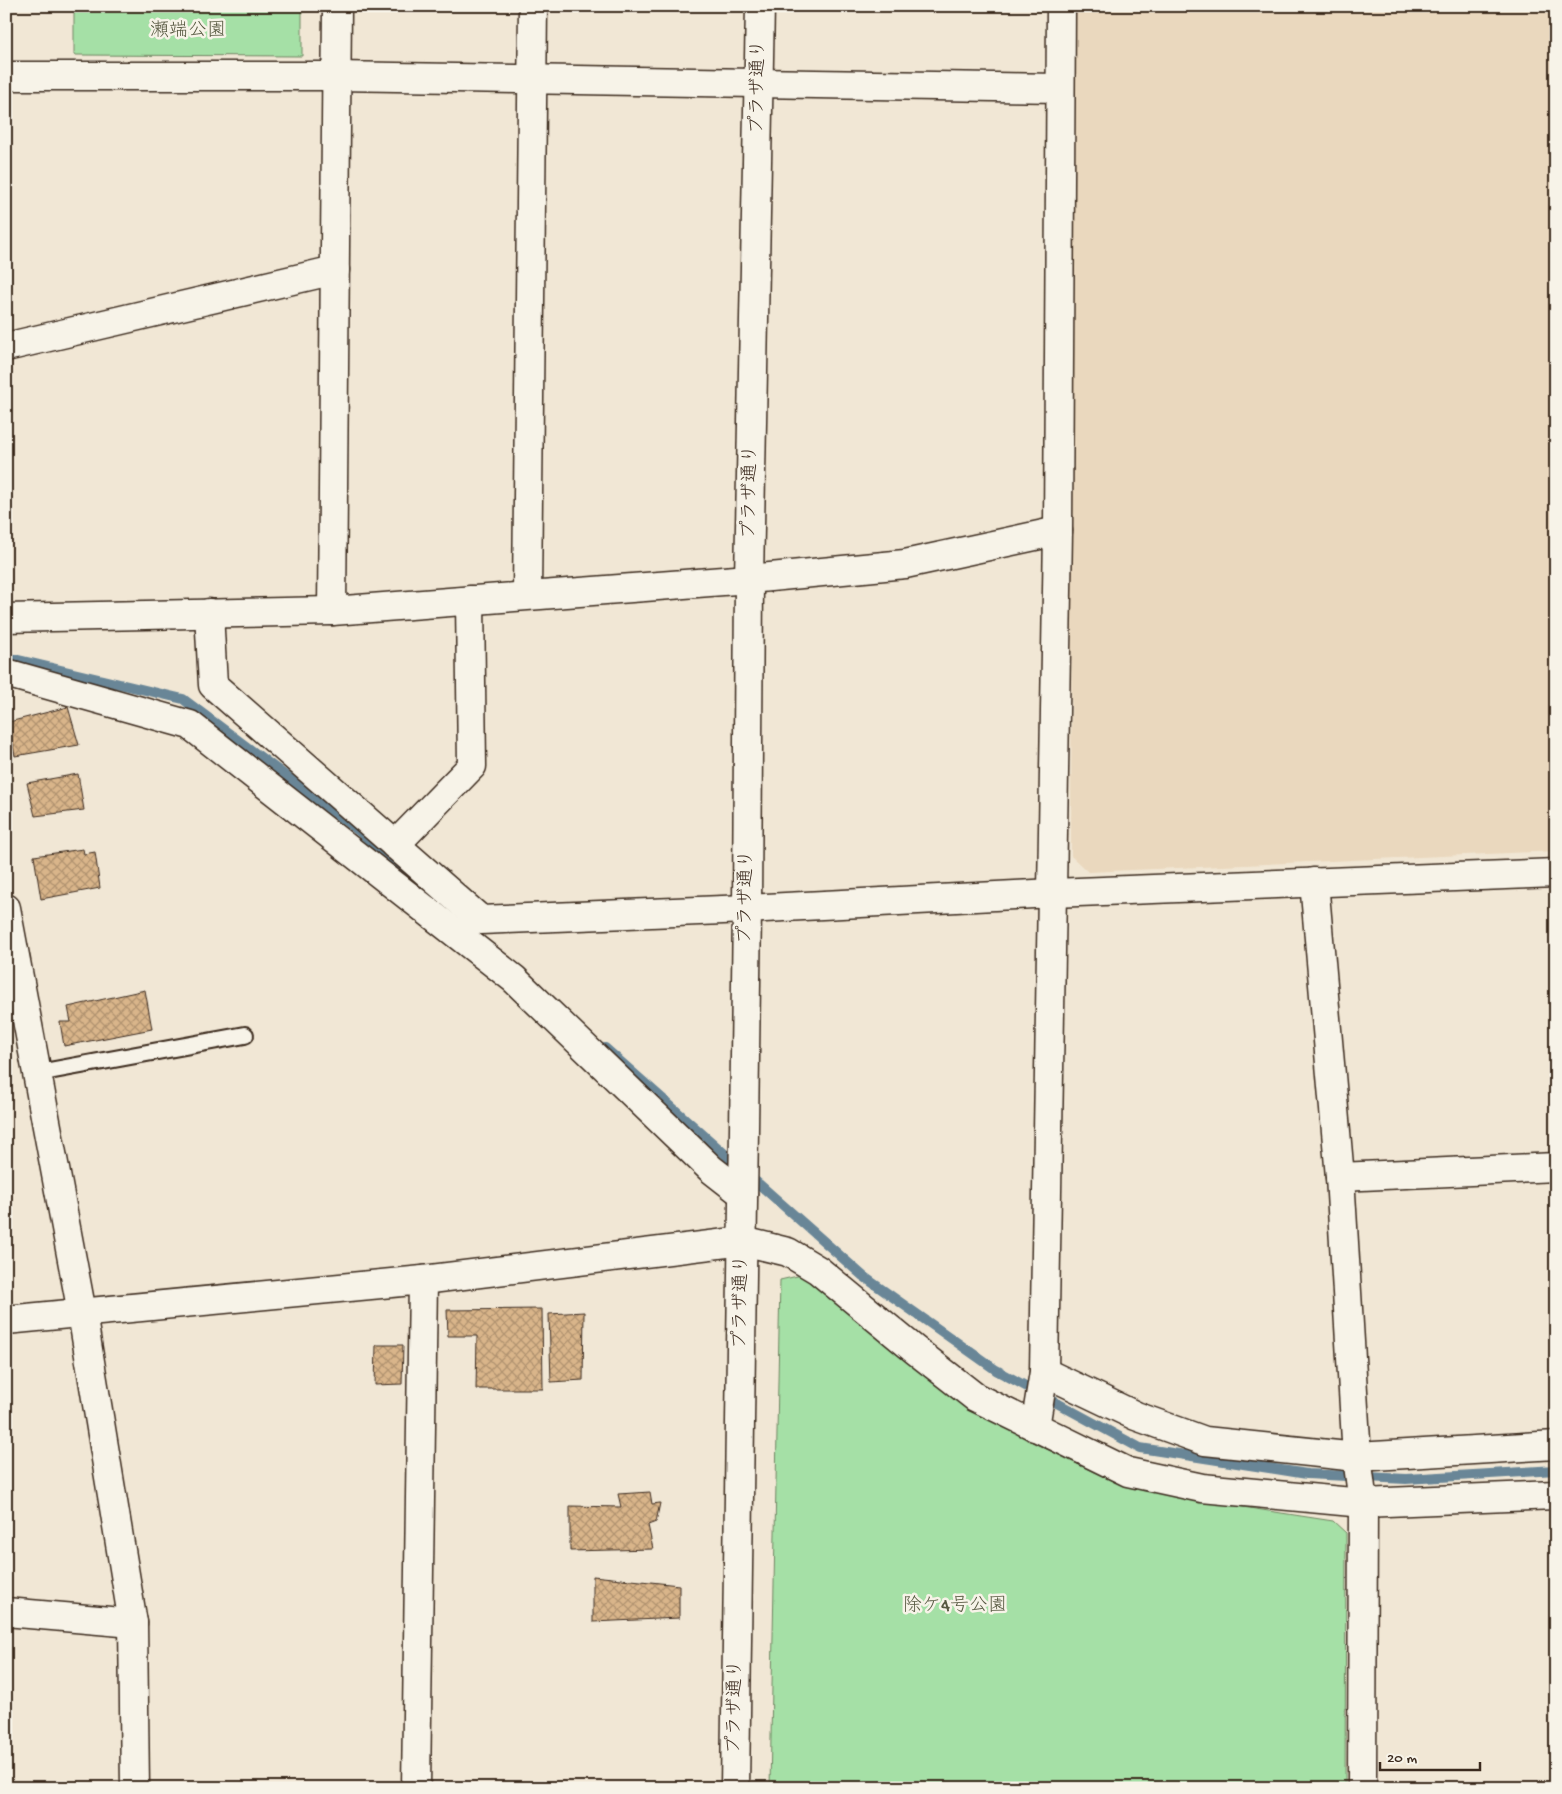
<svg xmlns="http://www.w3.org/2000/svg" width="1562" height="1794" font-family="'Gochi Hand','Klee One',sans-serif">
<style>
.built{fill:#ead8be}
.park{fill:#a5e0a6;stroke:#708562}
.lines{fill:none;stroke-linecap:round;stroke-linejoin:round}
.stream{stroke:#698697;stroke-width:10}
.building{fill:url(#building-cross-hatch);stroke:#3b2a1e}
.service-casing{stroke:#3b2a1e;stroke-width:20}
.minor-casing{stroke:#3b2a1e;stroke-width:31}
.tertiary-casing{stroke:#3b2a1e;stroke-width:31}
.service{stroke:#f7f3e8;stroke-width:16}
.minor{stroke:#f7f3e8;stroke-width:28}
.tertiary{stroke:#f7f3e8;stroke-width:28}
.labels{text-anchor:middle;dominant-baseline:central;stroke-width:5;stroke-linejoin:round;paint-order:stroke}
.park-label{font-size:19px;fill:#565840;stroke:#f7f3e8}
.street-label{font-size:19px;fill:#3b2a1e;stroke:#f7f3e8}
</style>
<defs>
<pattern id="building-cross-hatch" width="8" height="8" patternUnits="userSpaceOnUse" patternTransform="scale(1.25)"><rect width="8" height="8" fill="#d9b58a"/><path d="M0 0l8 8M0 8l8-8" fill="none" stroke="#b19370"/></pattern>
</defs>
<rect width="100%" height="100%" fill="#f1e7d5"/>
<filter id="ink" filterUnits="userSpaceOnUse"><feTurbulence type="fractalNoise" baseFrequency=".02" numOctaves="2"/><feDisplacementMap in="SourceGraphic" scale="10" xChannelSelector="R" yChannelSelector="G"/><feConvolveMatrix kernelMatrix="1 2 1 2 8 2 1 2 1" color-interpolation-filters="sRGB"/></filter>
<g filter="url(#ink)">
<polygon class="built" points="1073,6 1556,6 1556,851 1088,872 1071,856"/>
<g class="park">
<polygon points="74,6 302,6 302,56 74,55"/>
<polygon points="802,1275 963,1403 1034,1443 1119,1484 1178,1497 1333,1521 1346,1533 1345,1788 770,1788 780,1280"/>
</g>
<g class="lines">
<g class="stream">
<polyline points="6,657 183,699 359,831 457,918"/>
<polyline points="605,1048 863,1276 996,1370 1140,1448 1307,1474 1406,1479 1556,1470"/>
</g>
</g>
<g class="building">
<polygon points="68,707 79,745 15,756 9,722"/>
<polygon points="78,774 84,810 35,816 27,783"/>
<polygon points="83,849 84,854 95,852 100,888 41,899 34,856"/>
<polygon points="145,990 152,1029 64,1046 60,1022 71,1022 68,1007"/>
<polygon points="542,1309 543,1389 476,1389 477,1336 448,1336 447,1310"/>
<polygon points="584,1312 583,1380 551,1382 549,1314"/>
<polygon points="376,1345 403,1345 402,1384 375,1385"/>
<polygon points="650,1492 652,1504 660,1503 656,1522 648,1525 653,1549 570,1551 570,1506 621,1507 618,1494"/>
<polygon points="593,1576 679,1585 679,1618 593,1622"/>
</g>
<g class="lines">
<g class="service-casing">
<polyline id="service" points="38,1073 245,1035"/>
</g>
<g class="minor-casing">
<g id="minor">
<polyline points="6,76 336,76 1060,88"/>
<polyline points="6,347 335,270"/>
<polyline points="527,595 533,6"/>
<polyline points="332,611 337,6"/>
<polyline points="209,613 213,685 481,920 747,909"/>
<polyline points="6,618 332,611 749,579 905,564 1058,531"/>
<polyline points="6,673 190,725 514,979 711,1169 743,1194"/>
<polyline points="395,845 472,766 470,600"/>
<polyline points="1314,882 1340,1177 1357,1457 1363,1503 1362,1788"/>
<polyline points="6,908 82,1313 133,1623 135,1788"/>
<polyline points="1340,1177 1556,1167"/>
<polyline points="6,1320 423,1280 743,1241 788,1252 818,1270 915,1350 975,1397 1128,1472 1202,1488 1363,1503 1556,1495"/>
<polyline points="1044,1372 1136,1416 1205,1441 1357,1457 1556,1445"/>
<polyline points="1035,1427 1044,1372 1058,531 1061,6"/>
<polyline points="6,1612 133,1623"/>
<polyline points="416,1788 423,1280"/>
</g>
</g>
<g class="tertiary-casing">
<g id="tertiary">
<polyline points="747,909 1053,893 1556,873"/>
<polyline points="735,1788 747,909 749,579 760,6"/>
</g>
</g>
<use href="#service" class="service"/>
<use href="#minor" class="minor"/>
<use href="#tertiary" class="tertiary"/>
</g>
</g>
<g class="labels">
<g class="park-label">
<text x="188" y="31">瀬端公園</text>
<text x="955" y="1606">除ケ4号公園</text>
</g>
<g class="street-label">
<text transform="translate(759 87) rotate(-89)">プラザ通り</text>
<text transform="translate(751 492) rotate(-89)">プラザ通り</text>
<text transform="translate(747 897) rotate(-89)">プラザ通り</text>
<text transform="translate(742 1302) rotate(-89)">プラザ通り</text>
<text transform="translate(736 1707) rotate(-89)">プラザ通り</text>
</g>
</g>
<rect width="1562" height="1794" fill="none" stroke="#f7f3e8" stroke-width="25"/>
<rect x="12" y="12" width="1537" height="1769" fill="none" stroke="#3b2a1e" stroke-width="2" filter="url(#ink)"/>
<path d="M1380 1762v8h100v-8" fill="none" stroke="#3b2a1e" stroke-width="2.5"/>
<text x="1387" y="1762" font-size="15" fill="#3b2a1e" stroke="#f7f3e8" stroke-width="4" paint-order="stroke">20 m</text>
</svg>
